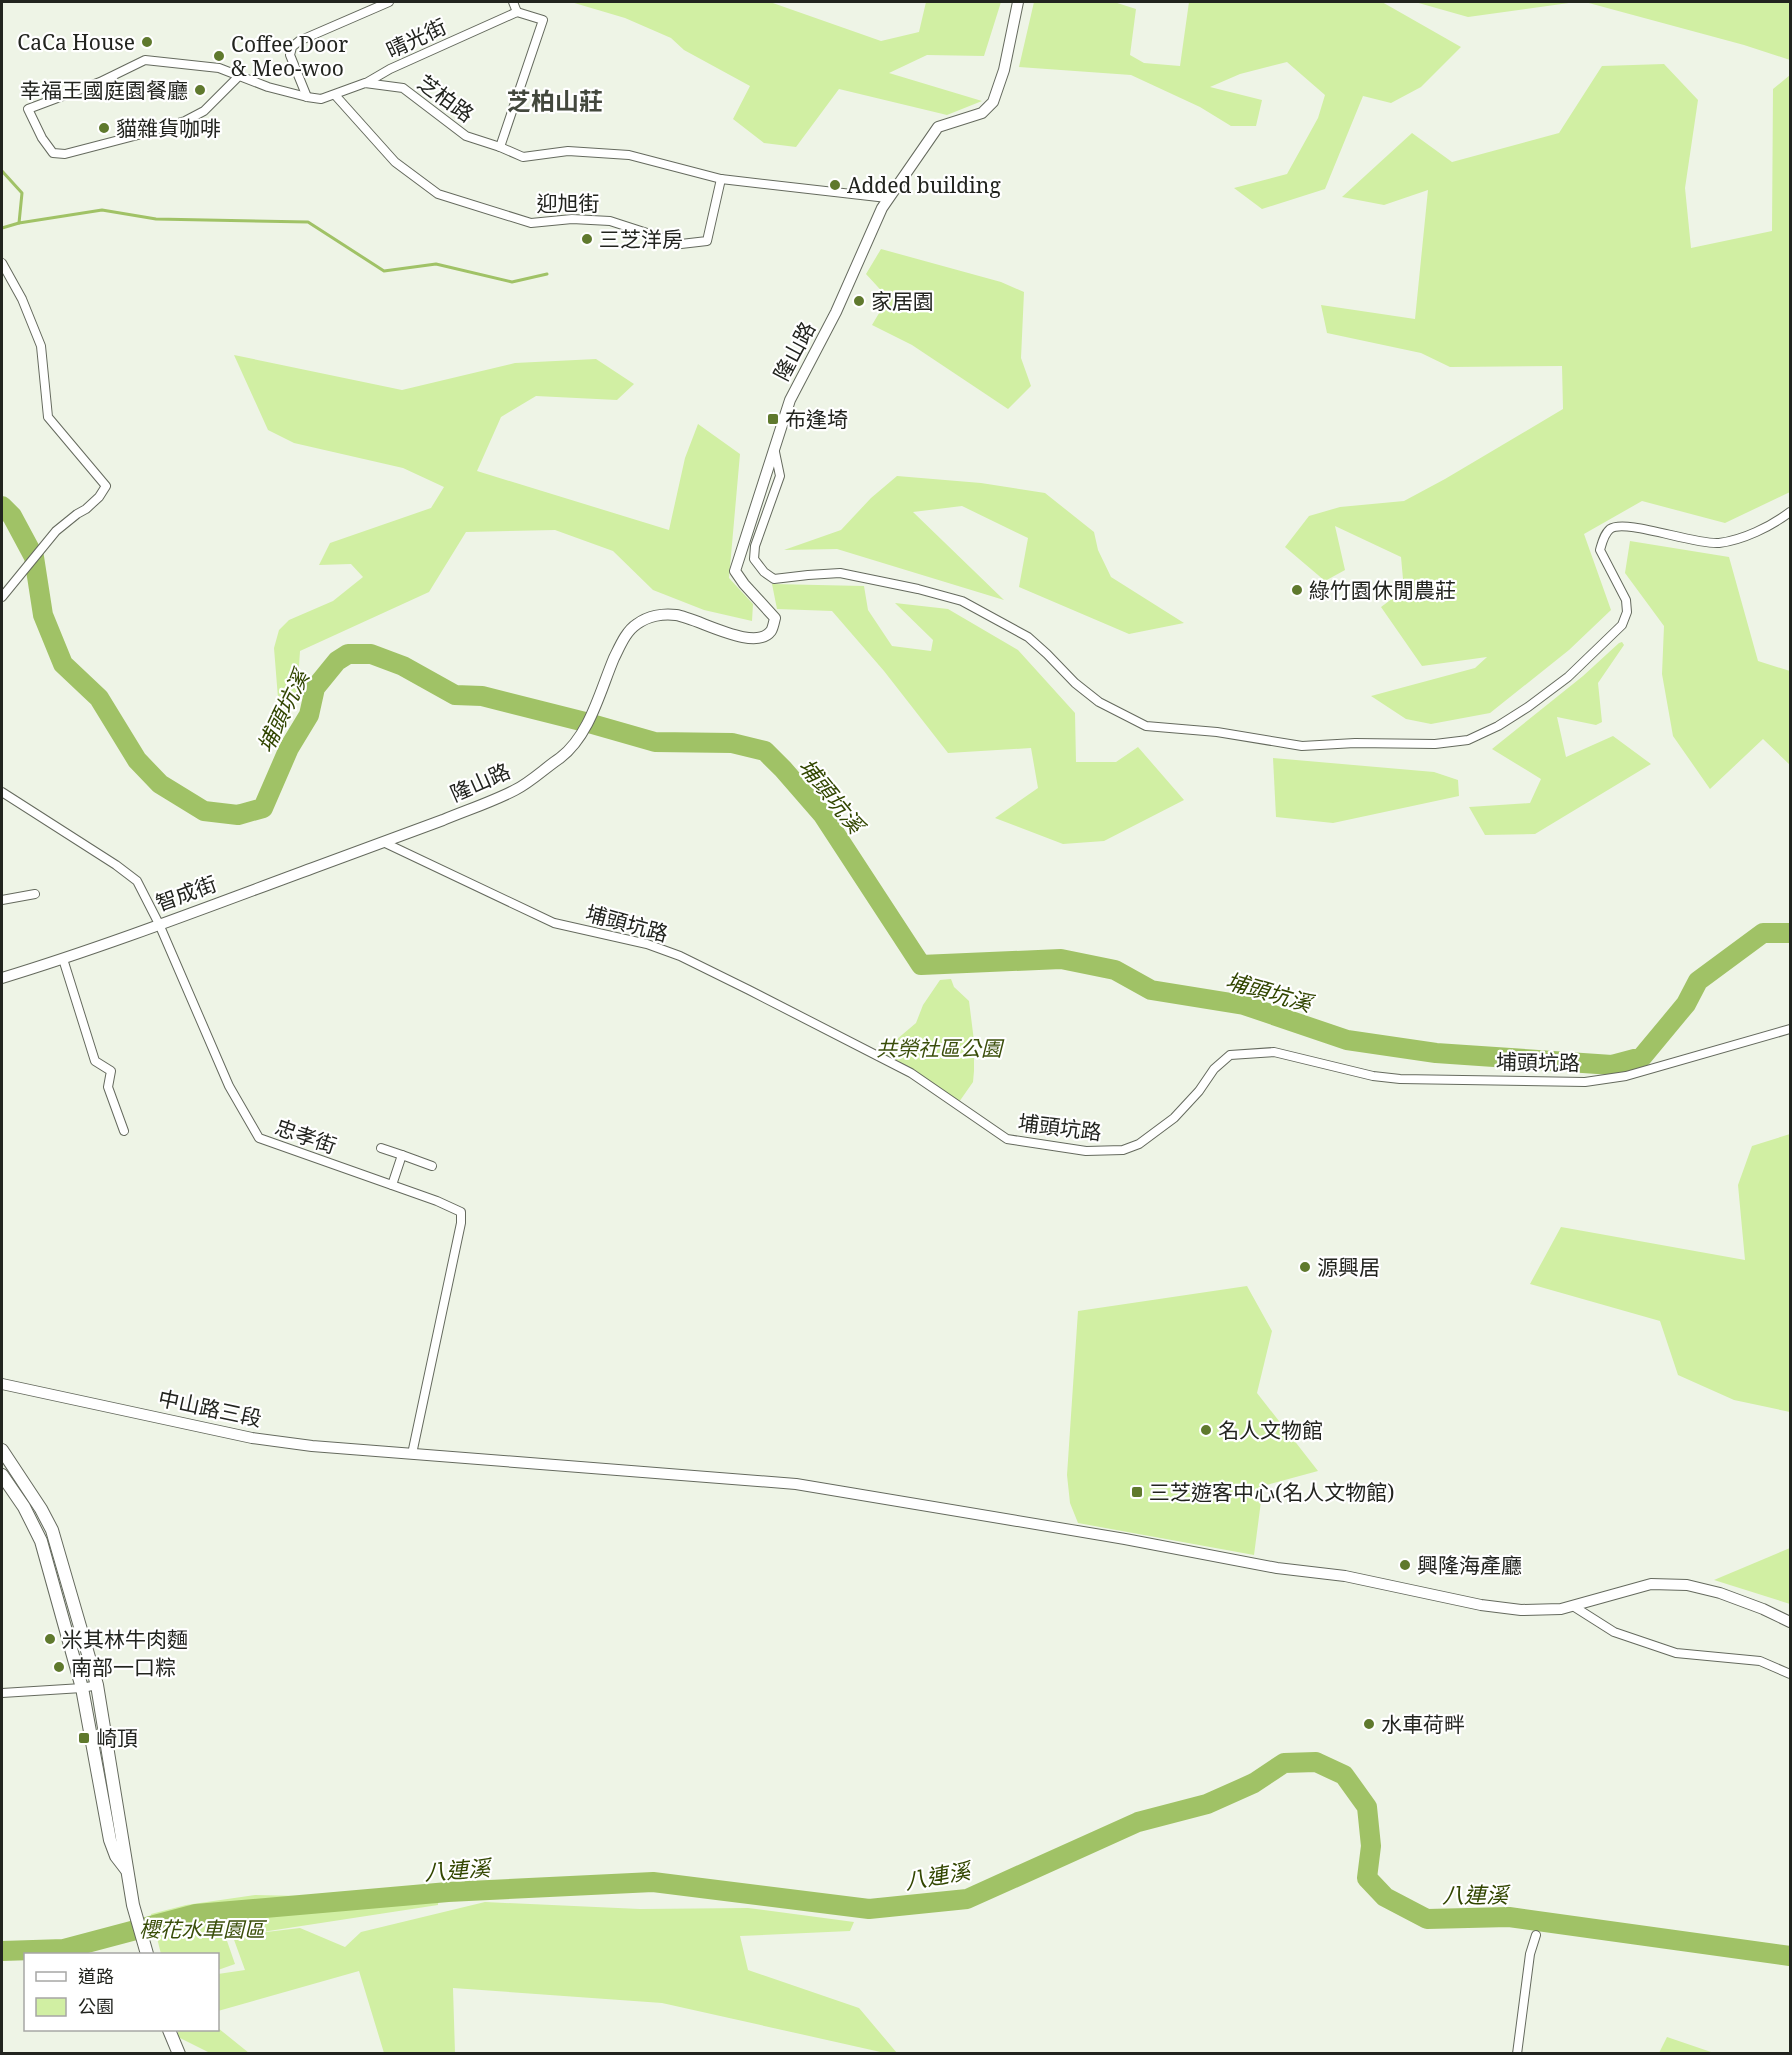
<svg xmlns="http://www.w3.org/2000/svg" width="1792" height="2055" font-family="'Noto Serif','Noto Sans TC',serif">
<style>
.green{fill:#d1efa3}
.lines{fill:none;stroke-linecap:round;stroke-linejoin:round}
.stream{stroke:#a0c266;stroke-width:3}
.river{stroke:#a0c266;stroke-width:20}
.minor-casing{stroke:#656a5e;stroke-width:10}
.tertiary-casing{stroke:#656a5e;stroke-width:12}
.secondary-casing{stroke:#656a5e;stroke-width:14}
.minor{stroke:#fff;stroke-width:8}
.tertiary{stroke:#fff;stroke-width:10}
.secondary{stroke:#fff;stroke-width:12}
.poi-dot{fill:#5f792d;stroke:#fff;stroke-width:2}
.labels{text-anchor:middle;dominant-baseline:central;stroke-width:4.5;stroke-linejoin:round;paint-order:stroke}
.street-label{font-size:21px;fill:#22241f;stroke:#fff}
.poi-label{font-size:21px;fill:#22241f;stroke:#fff;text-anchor:start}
.park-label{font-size:21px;font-style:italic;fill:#3a4e0a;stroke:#fff}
.water-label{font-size:22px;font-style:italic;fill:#324600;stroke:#fff}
.quarter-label{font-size:24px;font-weight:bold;fill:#43483d;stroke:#fff}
</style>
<rect width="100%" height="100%" fill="#eef4e6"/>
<g class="green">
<polygon points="571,2 770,2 881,41 919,32 926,2 1001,2 984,56 927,55 889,73 982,101 947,115 839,89 796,147 764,143 733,119 750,86 684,50 671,38 625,18"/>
<polygon points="1034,2 1114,2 1136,9 1130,55 1144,63 1180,66 1189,2 1382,2 1461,47 1421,87 1391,103 1363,96 1325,189 1262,209 1234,188 1287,174 1318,118 1325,95 1287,62 1240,74 1210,87 1262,100 1256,126 1231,126 1200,107 1131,75 1019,67"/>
<polygon points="1415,2 1576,2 1468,17"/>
<polygon points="1585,2 1790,2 1790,60 1744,45"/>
<polygon points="1664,64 1698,100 1685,188 1691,248 1772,231 1773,89 1790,75 1790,492 1725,523 1642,501 1584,534 1611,610 1569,650 1490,713 1431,724 1406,719 1371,696 1475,668 1487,657 1422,666 1381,607 1404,590 1401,557 1335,526 1345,570 1325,581 1285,547 1309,516 1340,507 1404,501 1445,479 1563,409 1562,366 1450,367 1421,353 1327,333 1321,305 1415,319 1428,190 1384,205 1342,197 1412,133 1452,162 1559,133 1602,66"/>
<polygon points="881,249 1001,282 1024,292 1021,358 1031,386 1008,409 912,345 872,325 888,298 866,274"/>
<polygon points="234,355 402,390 515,363 596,359 634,384 617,400 536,396 501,417 477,471 669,530 685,458 698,424 740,454 729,578 753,604 752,621 704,610 653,590 613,551 555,530 466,532 429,592 300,651 297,696 289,721 273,725 278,698 274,648 279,630 289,620 333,601 363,577 351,564 319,565 330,543 431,508 444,487 403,468 294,443 268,430"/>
<polygon points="897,476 981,483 1045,493 1094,532 1098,550 1111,577 1184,623 1129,634 1019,587 1028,538 962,506 913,512 1004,600 837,549 784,550 841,530 871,498"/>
<polygon points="1630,541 1729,557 1758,661 1790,671 1790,765 1763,739 1710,789 1673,736 1662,674 1664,626 1625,573"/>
<polygon points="772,584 864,586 868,610 892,646 931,651 933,640 895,603 948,609 1018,650 1075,713 1076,762 1116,762 1138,747 1184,800 1104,841 1063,844 995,818 1038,788 1031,748 948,753 884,671 832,611 777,609"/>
<polygon points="1619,643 1622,642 1624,645 1598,683 1602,722 1596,725 1557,717 1566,757 1613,736 1651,764 1535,834 1485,835 1469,807 1530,803 1541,779 1492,749 1583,676"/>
<polygon points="1273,758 1434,772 1458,780 1459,796 1333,823 1276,817"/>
<polygon points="951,979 954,987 969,1001 974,1041 974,1071 973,1082 959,1102 885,1056 883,1051 916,1023 923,1005 940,980"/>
<polygon points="1790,1134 1790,1412 1734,1400 1678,1375 1660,1321 1530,1284 1561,1227 1745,1260 1738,1185 1752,1146"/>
<polygon points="1247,1286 1272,1331 1257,1393 1318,1471 1263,1486 1254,1555 1078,1523 1070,1503 1067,1475 1078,1311"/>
<polygon points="1790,1548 1790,1604 1714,1580"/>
<polygon points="439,1886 438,1905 242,1935 300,1928 345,1947 361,1932 485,1902 640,1909 748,1908 854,1922 850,1931 740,1936 748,1970 859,2008 897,2053 885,2053 662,2003 453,1988 455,2053 384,2053 359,1971 218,2011 218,1974 245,1970 233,1937 226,1938 235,1964 218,1970 218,1954 161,1954 151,1914 186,1905 255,1895 302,1896"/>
<polygon points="218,2028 249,2053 210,2053 178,2037 178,2030 218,2030"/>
<polygon points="1667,2037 1714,2053 1659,2053"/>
</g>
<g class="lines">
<g class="stream">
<polyline points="2,171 22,193 19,223 102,210 156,219 308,222 384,271 436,264 512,282 547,274"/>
<polyline points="2,228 19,223"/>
</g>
<g class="river">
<polyline points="2,506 12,516 34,557 43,615 63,664 99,698 137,760 160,784 204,811 238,815 263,808 289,748 309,715 315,688 337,661 348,654 371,654 403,666 455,695 482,696 585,722 655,742 732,743 765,751 783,769 823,815 921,965 1061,959 1115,970 1151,990 1244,1005 1347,1040 1436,1053 1612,1065 1642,1057 1686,1004 1698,981 1763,933 1790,933"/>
<polyline points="2,1951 64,1949 196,1914 448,1892 653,1882 869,1909 967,1899 1138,1822 1207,1804 1254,1783 1284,1763 1316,1762 1344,1775 1367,1807 1371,1846 1367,1878 1385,1897 1427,1919 1509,1917 1790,1956"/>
</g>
<g class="minor-casing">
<g id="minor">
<polyline points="513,2 517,12"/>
<polyline points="239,76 204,111 185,121 138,135 65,154 53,153 42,138 28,109 100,82 145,60 219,68 268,87 307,97 321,99 365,83 403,88 466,136 500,147 523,157 568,151 629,155 721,179 887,198"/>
<polyline points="366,83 390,69 517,12"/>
<polyline points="335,95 395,162 438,194 531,223 572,219 610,221 681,244 707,241 721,179"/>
<polyline points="307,97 290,55 292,47 299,41 389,2"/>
<polyline points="500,147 543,20 517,12"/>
<polyline points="2,263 22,299 41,346 48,417 106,486 99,497 86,509 77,514 56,531 2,597"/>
<path d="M775,452L780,476L755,546L754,559L764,572L774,579L808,575L840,573L918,589L962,601L1028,637L1047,654L1075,683L1099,702L1146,726L1217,732L1302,746L1355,743L1435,744L1468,740L1498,726L1528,707L1568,677L1622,625L1627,612L1626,600L1600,550C1602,543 1604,534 1610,529C1625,518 1694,545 1719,543C1743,540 1770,527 1790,512"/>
<polyline points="2,792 116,865 137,881 159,924 229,1086 259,1138 437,1201 461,1212 461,1223 412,1454"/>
<polyline points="383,842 554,923 647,944 680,956 749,990 911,1073 1007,1139 1086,1151 1123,1150 1139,1144 1174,1118 1199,1091 1214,1069 1230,1055 1274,1052 1373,1076 1400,1079 1585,1082 1626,1076 1790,1029"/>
<polyline points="2,900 35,894"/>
<polyline points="63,959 95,1061 111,1071 108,1087 124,1131"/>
<polyline points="381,1148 402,1155 392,1185"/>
<polyline points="402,1155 432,1166"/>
<polyline points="1573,1606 1614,1632 1676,1653 1760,1661 1790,1674"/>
<polyline points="2,1693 82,1688 97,1685"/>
<polyline points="1517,2054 1530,1954 1536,1935"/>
</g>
</g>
<g class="tertiary-casing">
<g id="tertiary">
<path d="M2,978C107,946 210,906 313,868C357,852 400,836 443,820C467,810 492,802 515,790C531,782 545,768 560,758C590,735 600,691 614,658C620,646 626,631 637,624C648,616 663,613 676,615C698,618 755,653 771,631C773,628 774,622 775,618L744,584L735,571L790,400L836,312L882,208L938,127L982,113L993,102L1004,70L1018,2"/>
<polyline points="2,1384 252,1438 312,1446 796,1484 1125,1539 1277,1568 1345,1576 1481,1605 1521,1610 1561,1609 1651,1584 1687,1585 1720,1593 1763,1609 1790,1622"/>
</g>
</g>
<g class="secondary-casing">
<g id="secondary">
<polyline points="2,1450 41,1509 52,1530 97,1685 133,1905 147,1954"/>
<polyline points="2,1475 24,1507 41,1541 82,1688 110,1840 116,1856 126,1869"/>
<polyline points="169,2030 179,2054"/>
</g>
</g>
<use href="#minor" class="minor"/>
<use href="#tertiary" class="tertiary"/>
<use href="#secondary" class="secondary"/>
</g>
<g class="poi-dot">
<circle cx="147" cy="42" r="6"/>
<circle cx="219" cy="56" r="6"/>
<circle cx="200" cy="90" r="6"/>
<circle cx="104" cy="128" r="6"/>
<circle cx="835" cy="185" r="6"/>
<circle cx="587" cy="239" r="6"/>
<circle cx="859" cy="301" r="6"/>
<rect x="767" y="413" width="12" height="12" rx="3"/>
<circle cx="1297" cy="590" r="6"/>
<circle cx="1305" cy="1267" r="6"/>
<circle cx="1206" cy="1430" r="6"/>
<rect x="1131" y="1486" width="12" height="12" rx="3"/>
<circle cx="1405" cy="1565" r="6"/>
<circle cx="50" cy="1639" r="6"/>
<circle cx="59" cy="1667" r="6"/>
<circle cx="1369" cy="1724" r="6"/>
<rect x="78" y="1732" width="12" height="12" rx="3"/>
</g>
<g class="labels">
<g class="street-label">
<text transform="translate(416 38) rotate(-25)">晴光街</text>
<text transform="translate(446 98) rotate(36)">芝柏路</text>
<text x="568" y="203">迎旭街</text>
<text transform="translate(794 351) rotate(-62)">隆山路</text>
<text transform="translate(480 782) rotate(-24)">隆山路</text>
<text transform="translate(186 893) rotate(-20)">智成街</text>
<text transform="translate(627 923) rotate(15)">埔頭坑路</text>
<text transform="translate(1538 1062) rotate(1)">埔頭坑路</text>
<text transform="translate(1060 1127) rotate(7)">埔頭坑路</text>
<text transform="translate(306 1136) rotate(19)">忠孝街</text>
<text transform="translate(210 1408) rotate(12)">中山路三段</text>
</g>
<g class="poi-label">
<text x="135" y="42" text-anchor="end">CaCa House</text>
<text x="231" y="44">Coffee Door<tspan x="231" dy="24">&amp; Meo-woo</tspan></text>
<text x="188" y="90" text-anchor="end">幸福王國庭園餐廳</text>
<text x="116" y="128">貓雜貨咖啡</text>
<text x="847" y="185">Added building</text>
<text x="599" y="239">三芝洋房</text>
<text x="871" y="301">家居園</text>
<text x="785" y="419">布逢埼</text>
<text x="1309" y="590">綠竹園休閒農莊</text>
<text x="1317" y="1267">源興居</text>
<text x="1218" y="1430">名人文物館</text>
<text x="1149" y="1492">三芝遊客中心(名人文物館)</text>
<text x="1417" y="1565">興隆海產廳</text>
<text x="62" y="1639">米其林牛肉麵</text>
<text x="71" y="1667">南部一口粽</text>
<text x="1381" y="1724">水車荷畔</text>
<text x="96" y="1738">崎頂</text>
</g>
<g class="park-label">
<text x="939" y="1048">共榮社區公園</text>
<text x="202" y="1929">櫻花水車園區</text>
</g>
<g class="water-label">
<text transform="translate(282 711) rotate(-64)">埔頭坑溪</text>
<text transform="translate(832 795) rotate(51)">埔頭坑溪</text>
<text transform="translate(1269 991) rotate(16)">埔頭坑溪</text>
<text transform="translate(457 1869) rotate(-4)">八連溪</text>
<text transform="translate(937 1875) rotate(-10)">八連溪</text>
<text x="1475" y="1894">八連溪</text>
</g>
<g class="quarter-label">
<text x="555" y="100">芝柏山莊</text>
</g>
</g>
<rect width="1792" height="2055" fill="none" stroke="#22241f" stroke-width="6"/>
<rect x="24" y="1953" width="195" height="78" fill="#ffffff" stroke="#a7a7a5" stroke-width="1.5"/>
<rect x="36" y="1972" width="30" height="9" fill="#ffffff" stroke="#a7a7a5" stroke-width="1.5"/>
<text x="78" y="1983" font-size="18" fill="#22241f">道路</text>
<rect x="36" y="1998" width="30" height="18" fill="#d1efa3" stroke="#a7a7a5" stroke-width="1.5"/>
<text x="78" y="2013" font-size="18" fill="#22241f">公園</text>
</svg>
